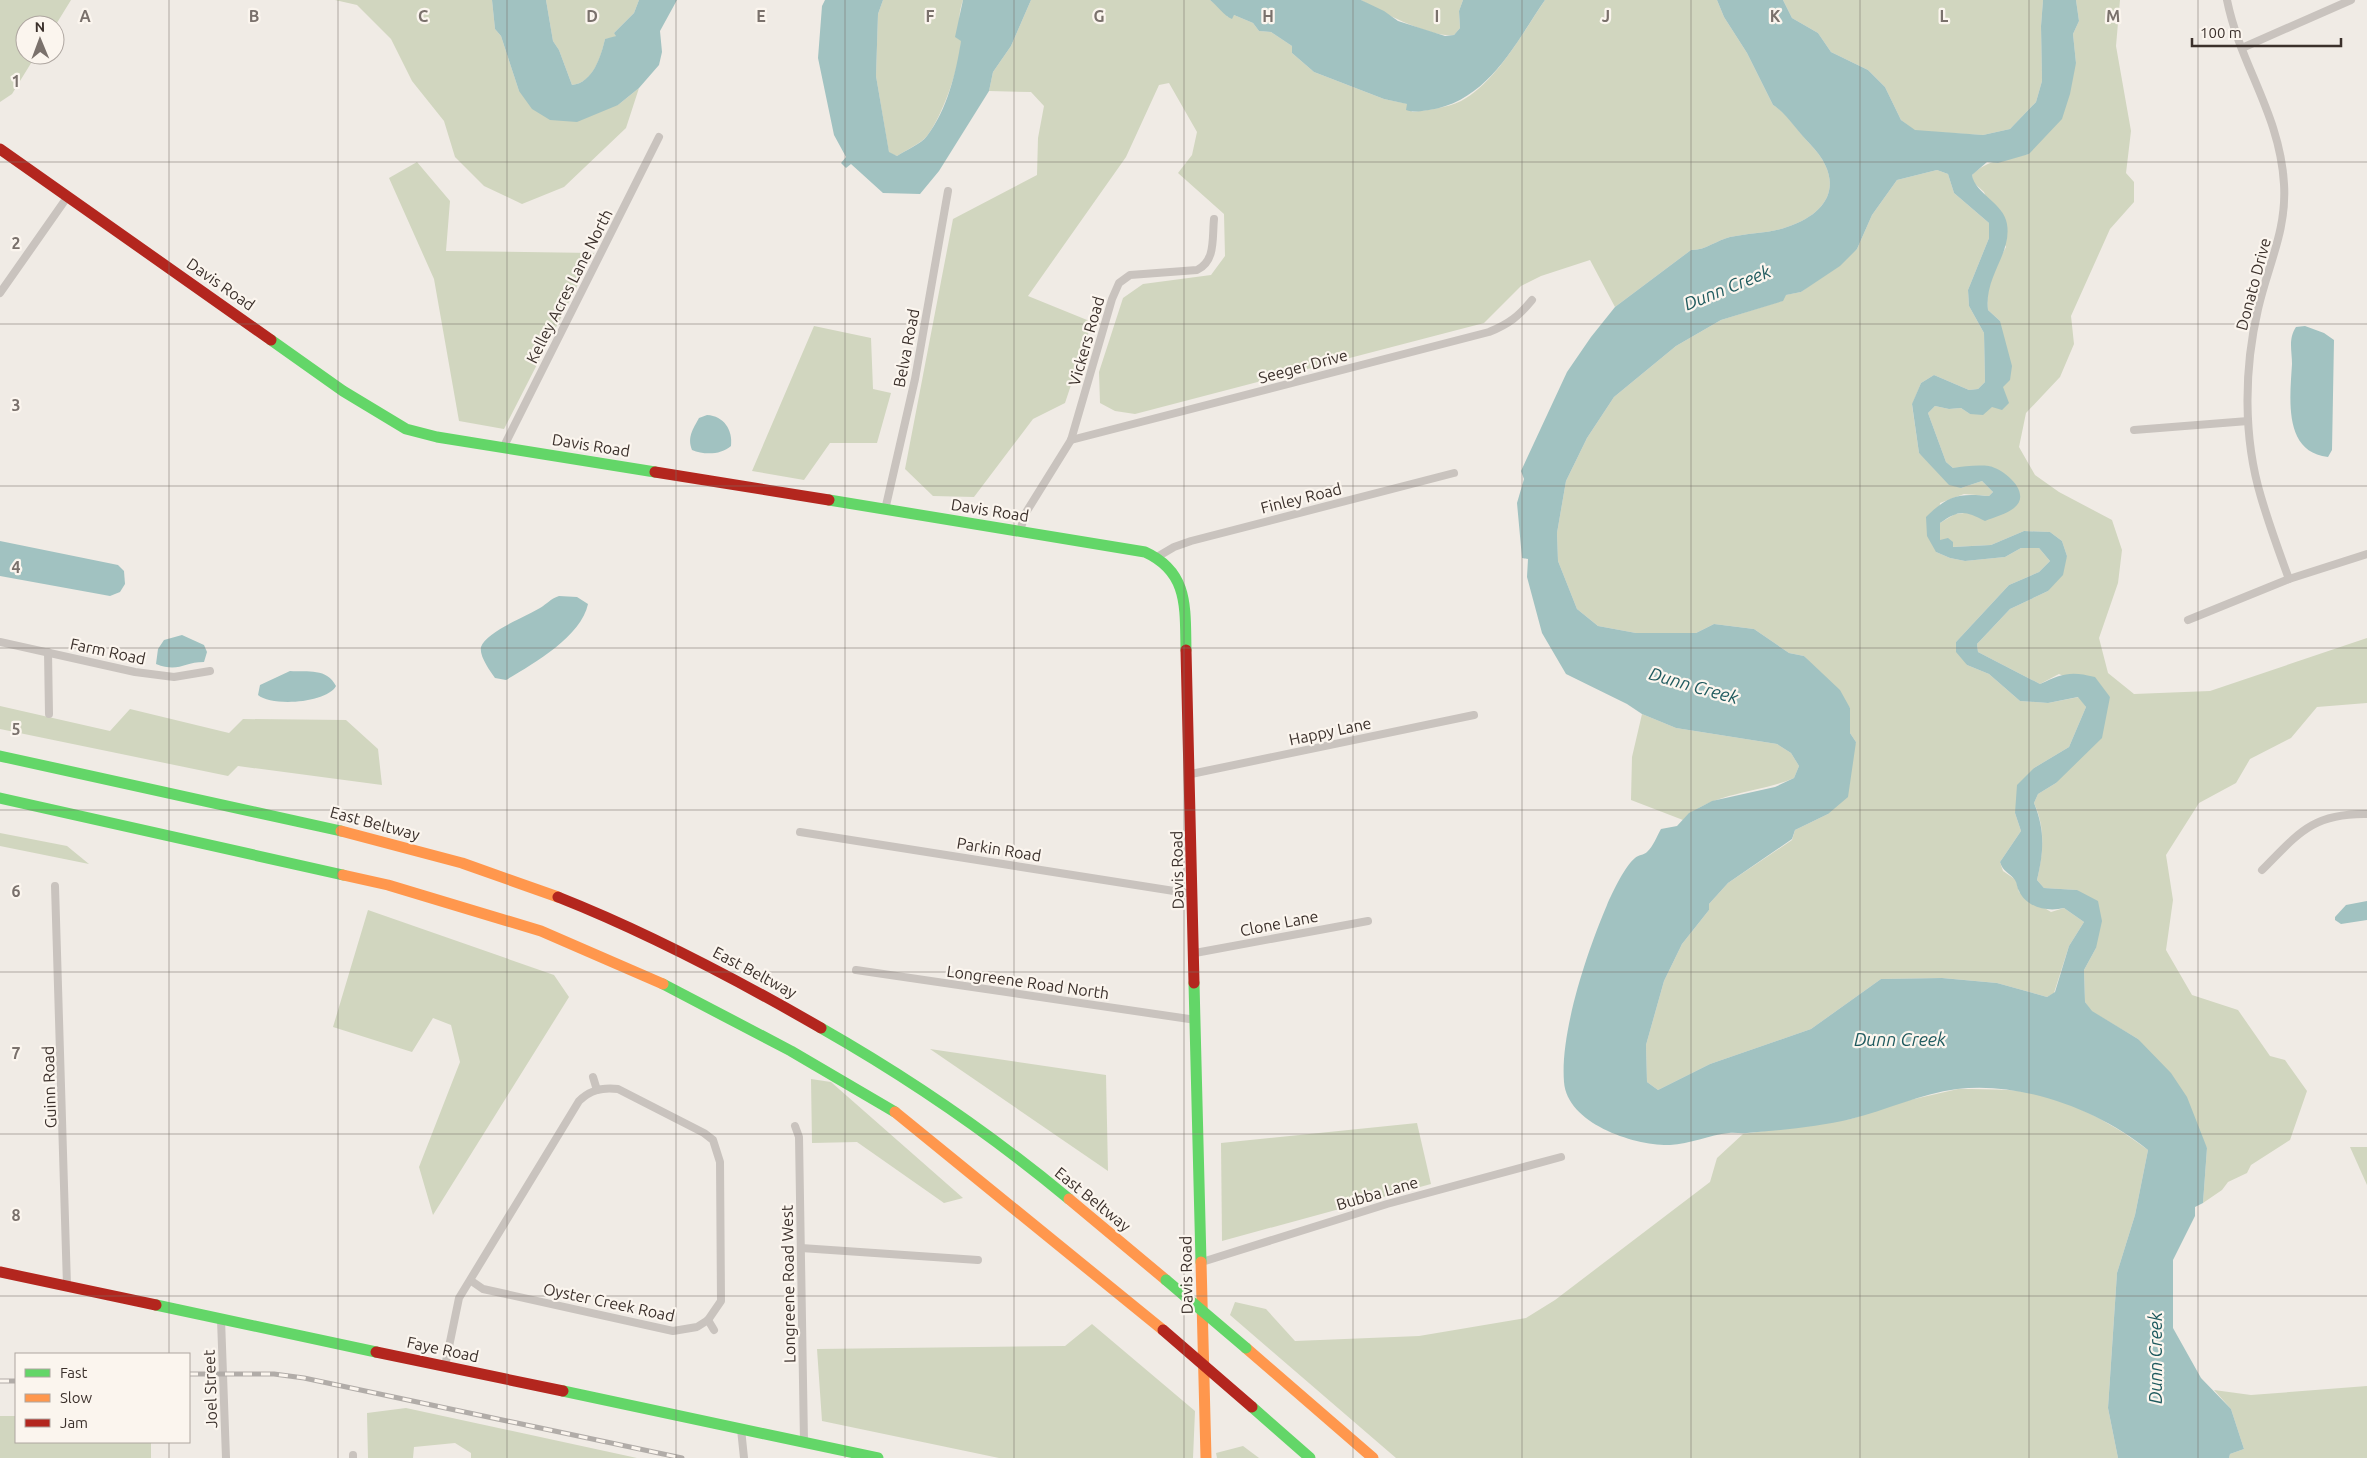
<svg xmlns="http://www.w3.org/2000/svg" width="2367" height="1458" font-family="Ubuntu,sans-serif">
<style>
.green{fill:#d1d6bf}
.water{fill:#a1c2c1;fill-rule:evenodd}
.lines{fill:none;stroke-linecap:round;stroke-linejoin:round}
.street{stroke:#c9c3be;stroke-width:8}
.fast{stroke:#63d668;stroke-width:11}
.slow{stroke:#ff974d;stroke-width:11}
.jam{stroke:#b3261e;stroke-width:11}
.rail-casing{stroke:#b1aca8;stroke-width:5}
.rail{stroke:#fbf5ee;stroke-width:3;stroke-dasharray:9;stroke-linecap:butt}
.fast-bridge{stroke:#63d668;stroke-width:11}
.jam-bridge{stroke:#b3261e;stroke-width:11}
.grid{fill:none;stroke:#7a716c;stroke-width:1;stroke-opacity:0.55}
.labels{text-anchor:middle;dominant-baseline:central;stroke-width:4.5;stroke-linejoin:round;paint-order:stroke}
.street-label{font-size:16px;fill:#3b302b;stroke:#fbf5ee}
.water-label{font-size:18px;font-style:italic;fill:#1f5a5e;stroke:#fbf5ee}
.grid-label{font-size:16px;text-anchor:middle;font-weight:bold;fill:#7a716c;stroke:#fbf5ee;stroke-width:4.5;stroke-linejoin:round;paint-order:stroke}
</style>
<rect width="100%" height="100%" fill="#f0ebe5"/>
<g class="green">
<polygon points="0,0 71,0 55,26 25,25 25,55 36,55 12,94 0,102"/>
<polygon points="335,0 492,0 495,29 501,36 519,91 618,105 639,88 626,128 564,187 522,204 484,186 455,157 444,121 412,81 391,39 357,5"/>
<path d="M546,0H639L634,13L614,33L617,35L613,38L605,39C601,57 593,83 572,85L559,50L553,41Z"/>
<path d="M883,0H963C956,21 962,23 961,42C960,66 942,117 927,136C920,144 906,150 897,156L889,153L876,76L878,14Z"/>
<path d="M1031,0H1210L1222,9L1228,17L1234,15L1253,23L1259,31L1271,32L1292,46V53L1314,72L1384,99L1408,104L1412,112C1428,110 1446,108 1461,101C1496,83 1523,32 1545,0H1717L1724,17L1747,53L1773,105C1785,111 1799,133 1810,144C1844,179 1833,212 1787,227C1771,233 1748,233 1730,237C1717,240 1704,251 1691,250L1615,307L1590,260L1541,276L1521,286L1484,323L1135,414L1115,411L1100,403L1099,372L1123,298L1143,284L1211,275L1225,256L1224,214L1178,173L1192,155L1197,132L1169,83L1159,85L1126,157L1028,296L1092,322L1065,403L1033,419L974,497L933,496L905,469L953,219L1037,175L1038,138L1044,106L1031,92L989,91L993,72L1011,46Z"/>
<path d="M1361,0H1463L1459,11L1460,28L1454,35C1431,38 1381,12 1361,0Z"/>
<polygon points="1783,0 2043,0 2041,26 2042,81 2036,102 2010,129 1983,135 1915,131 1901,120 1885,87 1868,70 1831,52 1818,33 1792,18"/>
<path d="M2076,0H2120L2116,46L2131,131L2126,173L2134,182V202L2110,229L2071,316L2074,344L2060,377L2026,413L2019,447L2035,475L2059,492L2112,520L2122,550L2118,583L2099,638L2108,673L2134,694L2210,691L2367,638V703L2317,707L2291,738L2250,759L2236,783L2199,803L2166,855L2173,900L2166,950L2192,995L2238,1010L2270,1056L2285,1060L2307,1091L2290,1140L2251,1165L2247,1173L2228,1182L2222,1190L2203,1203L2207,1148L2138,1039L2091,1011L2085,1002L2084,970L2096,948L2077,890L2044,888L2037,880C2043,853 2046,829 2034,803L2038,794L2056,783L2110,697L2059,674L2040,684L1978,652L1977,644L2010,609L2048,591L2067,556L2062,541L2050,532L2024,531L1991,545L1952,547L1940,540V523L1955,514L2013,508L1990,466L1953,468L1946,462L1928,413L1935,406L1949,409L1961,408L1970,414L2003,387L2000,321L1988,310C1985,287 1995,267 2006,247L1984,192L1973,182L1972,175C1986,160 2009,158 2029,154L2076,63L2073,34L2079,21Z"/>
<polygon points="417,162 450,201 446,251 594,253 504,429 459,421 434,279 389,178"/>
<polygon points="1937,170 1948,174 1954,193 1989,223 1989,238 1968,290 1969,306 1984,333 1985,382 1978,389 1969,390 1934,375 1921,383 1912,405 1919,453 1961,488 1982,481 1993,492 1989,496 1964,494 1940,503 1936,552 1950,558 1965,561 2005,557 2021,548 2039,548 2050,561 2039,572 2009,585 1956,642 1967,665 1989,674 2020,701 2048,703 2079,697 2086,707 2069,747 2034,768 2015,813 2021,831 2000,862 2003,871 2016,880 2019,892 2051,912 2064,908 2084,922 2069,946 2054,993 2047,997 1997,983 1942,978 1881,979 1811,1029 1710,1064 1658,1090 1647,1082 1646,1045 1664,981 1682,944 1709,910 1709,904 1728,883 1792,840 1795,830 1828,814 1856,742 1850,733 1850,708 1804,656 1789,653 1754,629 1714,624 1696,633 1636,633 1598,626 1577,609 1558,561 1557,533 1566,481 1587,438 1614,397 1676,346 1721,320 1782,301 1785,295 1801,292 1857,249 1872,215 1897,180"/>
<polygon points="814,326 871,338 873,389 891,393 877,443 830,443 804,480 752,471"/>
<polygon points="0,706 110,731 130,709 229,733 243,719 346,720 378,749 382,785 238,766 228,776 0,729"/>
<path d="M1642,714L1676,728L1777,744L1791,753L1799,766L1794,778C1758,794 1713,791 1683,820L1631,800L1632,757Z"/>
<polygon points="0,833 67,846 89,864 0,846"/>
<polygon points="368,910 554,975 569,997 433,1215 419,1167 460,1062 451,1025 433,1018 412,1052 333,1027"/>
<polygon points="930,1049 1106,1075 1108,1171"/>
<polygon points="811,1079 831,1082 963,1198 944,1203 857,1142 812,1143"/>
<path d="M1958,1089C1975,1089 1992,1089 2008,1090C2058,1093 2110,1121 2148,1150L2135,1215L2117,1273L2108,1408L2118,1458H1396L1230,1315L1235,1302L1266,1309L1295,1341L1419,1336L1526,1318L1555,1300L1710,1182L1717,1158L1743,1134L1851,1119L1901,1102Z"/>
<polygon points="1417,1123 1431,1184 1222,1241 1221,1143"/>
<polygon points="2350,1147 2367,1147 2367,1185"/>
<polygon points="1092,1324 1195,1411 1193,1458 999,1458 822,1421 817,1349 1065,1346"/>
<polygon points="2367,1386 2367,1458 2229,1458 2230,1454 2244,1449 2231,1409 2214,1390 2251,1395"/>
<polygon points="406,1408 637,1458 471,1458 471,1453 455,1443 414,1447 413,1458 368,1458 367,1413"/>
<polygon points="0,1416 16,1416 16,1442 151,1442 151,1458 0,1458"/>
<polygon points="1243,1446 1259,1458 1217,1458 1216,1453"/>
</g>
<g class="water">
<path d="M492,0H546L553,41L559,50L572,85C593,83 601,56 605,39L616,36L614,33L634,13L639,0H677L660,31L662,52L659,65L639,88L618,105L577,122L550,120L532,109L519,91L501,36L495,29Z"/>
<path d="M825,0H883L878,14L876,76L889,152L897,156C906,150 921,144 927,136C947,110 956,73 961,41L955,37L963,0H1031L1011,46L993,72L989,91L939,171L920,194L883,193L851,164L846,168L841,163L846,157L834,135L818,58L822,6Z"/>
<path d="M1210,0H1361L1384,11L1398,21L1445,36L1454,35L1460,28L1459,11L1463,0H1545C1514,45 1488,101 1429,110C1421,111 1414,113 1406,110L1407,104L1384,99L1314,72L1292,53V46L1271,32L1259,31L1253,23L1234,15L1232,19C1224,16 1217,5 1210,0Z"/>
<path d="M1717,0H1783L1792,18L1818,33L1831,52L1868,70L1885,87L1901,120L1915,130L1983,135L2010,129L2036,102L2042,81L2041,26L2043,0H2076L2079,21L2073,34L2076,63L2070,94L2062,119L2029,154L1998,163L1987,162L1972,175C1975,194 2004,203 2007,224C2012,254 1984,276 1988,310L2000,321L2012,366L2010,380L2003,387L2009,403L2002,410L1992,407L1983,415L1970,414L1961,408L1949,409L1935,406L1928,413L1946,462L1953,468C1964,466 1978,465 1989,466C2004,469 2033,493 2014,508C2007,514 1994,517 1985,521C1964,510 1959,510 1940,523V540L1948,538L1953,542V547L1991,545L2024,531L2050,532L2062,541L2067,556L2063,575L2048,591L2010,609L1977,644L1978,652L2040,684C2063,673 2071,671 2095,677L2110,697L2102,738L2056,783L2038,794L2034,803C2045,830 2044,851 2037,880L2044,888L2077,890L2098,901L2102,921L2096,948L2084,970L2085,1002L2092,1011L2138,1039L2171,1073L2187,1097L2207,1148L2203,1203L2195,1207V1216L2173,1260V1328L2201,1378L2231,1409L2244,1449L2230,1454L2229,1458H2118L2108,1408L2117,1273L2135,1215L2148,1150C2099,1110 2022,1081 1957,1089C1920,1094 1887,1110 1851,1119C1818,1127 1781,1130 1747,1133C1741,1134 1735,1132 1729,1133C1709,1135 1690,1144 1670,1145C1635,1146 1567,1124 1564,1082C1560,1032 1587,952 1607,905C1612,893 1625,866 1635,858C1638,855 1644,855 1647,852C1653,847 1657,836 1661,829L1677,826L1689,813L1712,801L1775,787L1794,778L1799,766L1791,753L1777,744L1676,728L1642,714L1627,704L1566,674L1542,633L1527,577L1528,559L1522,558L1517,503L1524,479L1521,471L1567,372L1591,337L1615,307L1691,250C1704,251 1717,240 1730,237C1748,233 1771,233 1787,227C1833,212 1844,179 1810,144C1799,133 1784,111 1773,105L1747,53L1724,17ZM1937,170L1948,174L1954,193L1989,223V238L1968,290L1969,306L1984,333L1985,382L1978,389L1969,390L1934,375L1921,383L1912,404L1919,453L1949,485L1961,488L1982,481L1993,492L1989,496C1959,493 1948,495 1926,517L1927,536L1936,552L1950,558L1965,561L2005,557L2021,548H2039L2050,561L2039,572L2009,585L1956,642V652L1967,665L1989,674L2020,701L2048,703L2078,697L2086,707L2069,747L2034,768L2017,785L2015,813L2021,831L2000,862C2003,872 2009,872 2015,880C2017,883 2017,888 2019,891C2027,908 2048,912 2064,908L2084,922L2069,946L2055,992L2047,997L1997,983L1942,978L1881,979L1811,1029L1710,1064L1658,1090L1647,1082L1646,1045L1664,981L1682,944L1709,910V904L1728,883L1792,839L1795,830L1828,814L1848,797L1856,742L1850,733V708L1840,690L1804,656L1789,653L1754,629L1714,624L1696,633H1636L1598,626L1577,609L1558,561L1557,533L1566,481L1587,438L1614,397L1676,346L1721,320L1783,301L1786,295L1801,292L1840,266L1857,249L1872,215L1897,180Z"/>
<path d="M2305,326L2324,333L2334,340L2332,450L2328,457C2283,452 2290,398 2292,364C2292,351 2288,339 2296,327Z"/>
<path d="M707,415C724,416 733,430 731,446C721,455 704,455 692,450C687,437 693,429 699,418Z"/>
<polygon points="0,541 118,565 124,571 125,584 120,592 110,596 0,576"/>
<path d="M559,596L577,597L588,604C581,637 533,664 506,680L495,678C490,671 479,656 481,647C486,632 527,616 540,608C547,604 550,599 559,596Z"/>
<path d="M182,635L204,645L207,652L204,662C183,662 179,673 156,664L158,649L164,640Z"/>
<path d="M290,671C308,672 327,668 336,686C327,703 272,707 258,695L260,685Z"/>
<polygon points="2367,901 2367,920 2341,924 2335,920 2335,917 2346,905"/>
</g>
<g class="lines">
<g class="street">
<path d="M2227,0C2240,65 2280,114 2284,184C2287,230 2268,265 2258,309C2244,369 2243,437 2261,497C2269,524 2279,552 2289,579"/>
<polyline points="2242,48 2351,0"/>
<polyline points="0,293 68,196"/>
<polyline points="2134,430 2248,421"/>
<path d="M1071,440L1489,332C1509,324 1519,316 1532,300"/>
<polyline points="503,448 659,137"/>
<polyline points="885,510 915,379 948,191"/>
<path d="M1020,531L1025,514L1071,440L1112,299L1119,283L1130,275L1197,270C1216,261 1212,238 1214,219"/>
<polyline points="1157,557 1174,547 1191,541 1454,473"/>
<polyline points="2188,620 2289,579 2367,554"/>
<polyline points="0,642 135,672 174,677 210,671"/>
<polyline points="48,652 49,714"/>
<polyline points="1191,774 1474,715"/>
<polyline points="800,832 1193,894"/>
<path d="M2262,870C2298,834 2312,813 2367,814"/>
<polyline points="55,886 67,1286"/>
<polyline points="1195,953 1368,921"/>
<polyline points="856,970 1196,1020"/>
<polyline points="593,1077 597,1090"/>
<polyline points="795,1126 799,1137 804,1442"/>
<polyline points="801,1248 978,1260"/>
<polyline points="1202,1262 1387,1204 1561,1157"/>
<polyline points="221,1319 226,1458"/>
<polyline points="708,1320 714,1330"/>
<path d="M445,1366L459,1298L470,1280L579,1101C590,1090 602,1087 618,1089L704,1133L713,1140L720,1162L721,1301L708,1320L697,1327L673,1331L483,1289L470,1280"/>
<polyline points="741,1429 744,1458"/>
<polyline points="353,1455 353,1458"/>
</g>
<g class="fast">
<polyline points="271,340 343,391 406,429 437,437 655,472"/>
<path d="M829,500L1145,552C1189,572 1185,608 1186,650"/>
<polyline points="0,756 341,831"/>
<polyline points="0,798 343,875"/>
<polyline points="1194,983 1201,1262"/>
<polyline points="663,984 791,1051 895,1112"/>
<path d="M821,1028C907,1077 992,1135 1069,1199"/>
<polyline points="156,1305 376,1352"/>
<polyline points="563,1391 878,1458"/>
<polyline points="1252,1407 1310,1458"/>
</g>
<g class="slow">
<polyline points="341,831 462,863 558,897"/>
<polyline points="343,875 388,885 541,931 663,984"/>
<polyline points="895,1112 1163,1330"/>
<polyline points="1069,1199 1166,1280"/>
<polyline points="1201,1262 1206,1458"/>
<polyline points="1246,1348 1373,1458"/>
</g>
<g class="jam">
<polyline points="0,149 271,340"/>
<polyline points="655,472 829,500"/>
<polyline points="1186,650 1194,983"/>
<path d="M558,897C649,933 736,979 821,1028"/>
<polyline points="0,1272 156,1305"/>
<polyline points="376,1352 563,1391"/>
</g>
<g class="rail-casing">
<g id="rail">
<polyline points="189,1374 274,1374 304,1378 682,1458"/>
<polyline points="0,1381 16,1381"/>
</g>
</g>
<use href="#rail" class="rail"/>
<polyline class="fast-bridge" points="1166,1280 1246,1348"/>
<polyline class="jam-bridge" points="1163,1330 1252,1407"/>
</g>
<path class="grid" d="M169,0V1354M338,0V1458M507,0V1458M676,0V1458M845,0V1458M1014,0V1458M1184,0V1458M1353,0V1458M1522,0V1458M1691,0V1458M1860,0V1458M2029,0V1458M2198,0V1458M0,162H2367M0,324H2367M0,486H2367M0,648H2367M0,810H2367M0,972H2367M0,1134H2367M0,1296H2367M169,1442V1458"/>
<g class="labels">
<g class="street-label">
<text transform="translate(221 284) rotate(35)">Davis Road</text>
<text transform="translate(2253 284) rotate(-75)">Donato Drive</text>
<text transform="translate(569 286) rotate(-63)">Kelley Acres Lane North</text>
<text transform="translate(1086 341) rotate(-74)">Vickers Road</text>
<text transform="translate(906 348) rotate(-79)">Belva Road</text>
<text transform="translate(1303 366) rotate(-15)">Seeger Drive</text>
<text transform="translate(591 445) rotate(9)">Davis Road</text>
<text transform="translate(1301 498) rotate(-14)">Finley Road</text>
<text transform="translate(990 510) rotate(9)">Davis Road</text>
<text transform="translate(108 651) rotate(12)">Farm Road</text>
<text transform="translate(1330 731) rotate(-12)">Happy Lane</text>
<text transform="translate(375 823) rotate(15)">East Beltway</text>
<text transform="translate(999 849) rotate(9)">Parkin Road</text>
<text transform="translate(1177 870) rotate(-91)">Davis Road</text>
<text transform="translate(1279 923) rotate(-11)">Clone Lane</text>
<text transform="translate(755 972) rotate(28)">East Beltway</text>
<text transform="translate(1028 982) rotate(8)">Longreene Road North</text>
<text transform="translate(49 1087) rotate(-92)">Guinn Road</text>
<text transform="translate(1377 1193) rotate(-16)">Bubba Lane</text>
<text transform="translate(1093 1199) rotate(39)">East Beltway</text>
<text transform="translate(1186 1275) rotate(-91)">Davis Road</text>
<text transform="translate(788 1284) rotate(-91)">Longreene Road West</text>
<text transform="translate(609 1302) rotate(12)">Oyster Creek Road</text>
<text transform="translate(443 1349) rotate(12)">Faye Road</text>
<text transform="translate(210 1389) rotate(-92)">Joel Street</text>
</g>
<g class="water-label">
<text transform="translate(1727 287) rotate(-22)">Dunn Creek</text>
<text transform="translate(1694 685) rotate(16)">Dunn Creek</text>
<text x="1900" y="1039">Dunn Creek</text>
<text transform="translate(2155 1358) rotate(-90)">Dunn Creek</text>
</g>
</g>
<g class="grid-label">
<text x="85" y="22">A</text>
<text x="254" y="22">B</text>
<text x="423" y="22">C</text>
<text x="592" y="22">D</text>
<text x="761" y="22">E</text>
<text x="930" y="22">F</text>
<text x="1099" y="22">G</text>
<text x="1268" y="22">H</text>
<text x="1437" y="22">I</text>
<text x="1606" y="22">J</text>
<text x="1775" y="22">K</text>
<text x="1944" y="22">L</text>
<text x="2113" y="22">M</text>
<text x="16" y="87">1</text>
<text x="16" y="249">2</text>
<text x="16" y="411">3</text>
<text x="16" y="573">4</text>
<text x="16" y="735">5</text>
<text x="16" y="897">6</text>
<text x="16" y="1059">7</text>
<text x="16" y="1221">8</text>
</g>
<rect x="15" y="1353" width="175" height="90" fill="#fbf5ee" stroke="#aea6a0"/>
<rect x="25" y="1369" width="25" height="8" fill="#63d668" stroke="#aea6a0"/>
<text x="60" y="1378" font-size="15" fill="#3b302b">Fast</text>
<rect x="25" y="1394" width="25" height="8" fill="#ff974d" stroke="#aea6a0"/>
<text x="60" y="1403" font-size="15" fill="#3b302b">Slow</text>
<rect x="25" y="1419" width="25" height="8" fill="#b3261e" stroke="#aea6a0"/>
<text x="60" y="1428" font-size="15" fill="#3b302b">Jam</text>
<g transform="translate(40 40) rotate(359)"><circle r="24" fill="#fbf5ee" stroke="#aea6a0"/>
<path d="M0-4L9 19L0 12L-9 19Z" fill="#7a716c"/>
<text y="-8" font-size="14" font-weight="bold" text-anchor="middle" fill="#3b302b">N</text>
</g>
<path d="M2192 38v8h149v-8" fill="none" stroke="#3b302b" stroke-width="2.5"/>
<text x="2200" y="38" font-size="15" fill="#3b302b" stroke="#fbf5ee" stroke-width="4" paint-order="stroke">100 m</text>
</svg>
